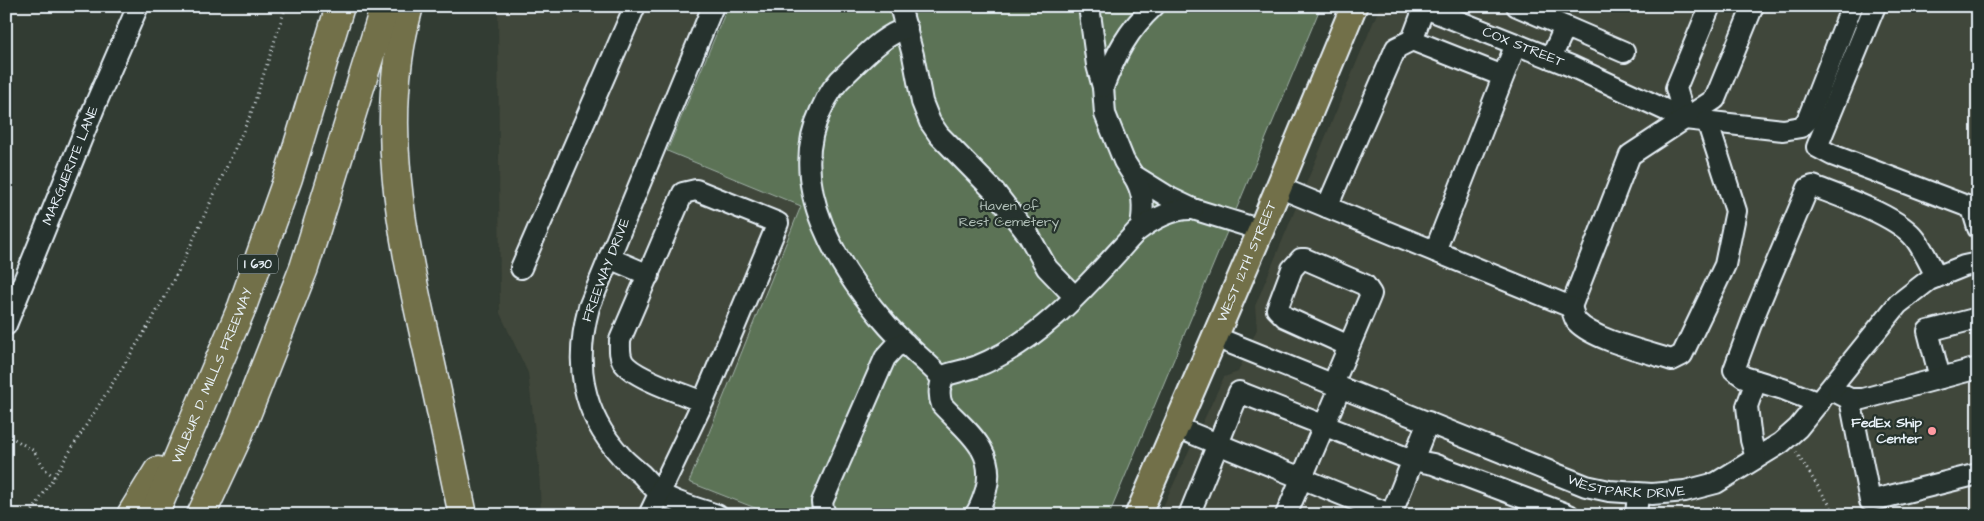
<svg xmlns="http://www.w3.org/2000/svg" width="1984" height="521" font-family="'Architects Daughter',sans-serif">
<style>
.built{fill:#40463a}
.green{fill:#5c7357;stroke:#a2b2a8}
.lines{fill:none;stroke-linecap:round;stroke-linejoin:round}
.minor-casing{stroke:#e8f1f8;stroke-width:24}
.major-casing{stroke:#e8f1f8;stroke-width:29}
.highway-casing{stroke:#e8f1f8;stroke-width:31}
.path{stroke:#e8f1f8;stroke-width:3;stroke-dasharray:1 4;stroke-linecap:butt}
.minor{stroke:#26332d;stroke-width:20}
.major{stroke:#726f4a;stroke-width:25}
.highway{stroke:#726f4a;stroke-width:28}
.poi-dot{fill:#ff9aa2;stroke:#26332d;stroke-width:2}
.labels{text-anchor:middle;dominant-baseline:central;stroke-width:4.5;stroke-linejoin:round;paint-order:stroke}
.shield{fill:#26332d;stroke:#aeb8bb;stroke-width:1}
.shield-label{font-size:12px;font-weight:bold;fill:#e8f1f8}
.street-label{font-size:14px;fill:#e8f1f8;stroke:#26332d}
.park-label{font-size:14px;fill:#b0bfb8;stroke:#26332d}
.poi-label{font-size:14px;font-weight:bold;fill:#e8f1f8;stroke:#26332d;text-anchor:end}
</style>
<rect width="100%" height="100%" fill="#323c33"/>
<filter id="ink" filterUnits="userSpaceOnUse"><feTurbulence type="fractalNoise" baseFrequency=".02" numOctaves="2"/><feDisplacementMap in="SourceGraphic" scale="10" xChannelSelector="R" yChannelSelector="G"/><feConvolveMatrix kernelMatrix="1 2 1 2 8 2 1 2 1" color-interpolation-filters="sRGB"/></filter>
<g filter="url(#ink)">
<g class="built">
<polygon points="498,6 713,6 655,147 801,206 689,482 773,515 541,515 539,466 528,373 500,313"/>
<polygon points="1380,6 1978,6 1978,509 1956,515 1159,515 1224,377 1238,372 1257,329 1255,306"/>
</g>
<polygon class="green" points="728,6 1321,6 1109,515 773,515 689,482 801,206 667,151"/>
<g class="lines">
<g class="minor-casing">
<g id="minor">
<path d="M713,6L589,307C574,363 581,412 621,456C627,463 634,468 641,474C647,480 653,488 660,493C674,503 700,509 717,515"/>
<polyline points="900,6 913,55 922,102 930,122 939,135 995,192 1029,236 1047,268 1074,296"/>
<polyline points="1089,6 1097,65 1103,87 1105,114 1124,161 1133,175 1170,198 1193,209 1261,230"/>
<path id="s1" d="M1420,6L1571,66L1685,119L1783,130L1801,127L1807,121L1852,6"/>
<polyline points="1517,6 1624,52"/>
<polyline points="1875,6 1817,147 1832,155 1972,208 1978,228"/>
<path d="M907,28C883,35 865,56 847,73C835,83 827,96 821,110C785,185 839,270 888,326C905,345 925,360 943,379"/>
<polyline points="1412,40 1503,76"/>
<polyline points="1551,58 1565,27"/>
<path d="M1103,87C1116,54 1127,31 1154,6"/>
<polyline points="1685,119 1676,88 1710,6"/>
<path d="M1133,175C1144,192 1144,207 1141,227"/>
<polyline points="1278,187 1571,307 1630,155 1715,99 1753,6"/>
<polyline points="1327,207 1396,48 1412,40 1424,8"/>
<polyline points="1435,251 1516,44"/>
<polyline points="609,258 649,275"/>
<polyline points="521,268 635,6"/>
<path d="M1571,307C1573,312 1574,318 1577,322C1594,340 1647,352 1672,360L1682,355L1725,265L1736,211L1707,121"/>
<path id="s2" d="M6,325L96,103L138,6"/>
<path id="s3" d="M1215,337L1586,486L1609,491L1652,494L1685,491L1716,483L1781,443L1798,428L1898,304L1929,280L1964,266L1978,263"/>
<polyline points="1940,378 1928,331 1978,318"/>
<polyline points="1333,384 1369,299 1371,294 1365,285 1305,259 1301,259 1292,269 1277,309 1285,317 1349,346"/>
<polyline points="1838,393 1850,399 1863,399 1978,368"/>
<polyline points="1850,399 1870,501 1978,474"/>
<path d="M1819,403L1783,389L1744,377L1734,370L1754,316L1808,188L1813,186C1841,197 1899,216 1916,240C1924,251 1930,265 1937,277"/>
<polyline points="1176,427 1392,515"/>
<polyline points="1756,458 1751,440 1747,406 1756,381"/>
<path d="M649,515L703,402L778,223L696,190L683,193L620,340C620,348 619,355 623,362C633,378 684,394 703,402"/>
<polyline points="826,515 823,509 822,502 885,358 895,347 905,343"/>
<path d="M975,515C981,507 983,499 986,490C997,450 965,430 942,405C938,395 939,383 946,375C955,372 966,370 975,367C1041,342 1090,282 1136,232C1153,219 1172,208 1193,209"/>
<polyline points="1189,515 1239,392 1412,460 1433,464 1569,515"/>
<polyline points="1286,515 1340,388"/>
<polyline points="1391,515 1428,422"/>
<polyline points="1636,515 1638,494"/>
</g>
</g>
<g class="major-casing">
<g id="major">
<path id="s4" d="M1138,515L1261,230L1354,6"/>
</g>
</g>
<g class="highway-casing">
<g id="highway">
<path d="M409,6C377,121 402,235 427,347C440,403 451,459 463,515"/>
<polyline points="131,515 158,471"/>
<path id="s5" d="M154,515L242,307L288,178L340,6"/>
<polyline points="201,515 237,438 304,268 385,6"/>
</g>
</g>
<g class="path">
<polyline points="6,434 34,451 45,469 54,477"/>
<polyline points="1796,452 1836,515"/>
<polyline points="30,515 152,320 182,264 250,116 286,6"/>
<polyline points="1967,515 1978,512"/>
</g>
<use href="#minor" class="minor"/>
<use href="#major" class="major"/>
<use href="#highway" class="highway"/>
</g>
</g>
<circle class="poi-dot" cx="1932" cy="431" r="5"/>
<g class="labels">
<rect class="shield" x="238" y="254.5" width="40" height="19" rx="4"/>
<g class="shield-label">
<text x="258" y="264">I 630</text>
</g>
<g class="street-label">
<text stroke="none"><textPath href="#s1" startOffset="111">COX STREET</textPath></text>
<text stroke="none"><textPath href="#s2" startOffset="172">MARGUERITE LANE</textPath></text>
<text stroke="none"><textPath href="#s4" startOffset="276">WEST 12TH STREET</textPath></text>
<text transform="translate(606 270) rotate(-69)">FREEWAY DRIVE</text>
<text stroke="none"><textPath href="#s5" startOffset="151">WILBUR D. MILLS FREEWAY</textPath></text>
<text stroke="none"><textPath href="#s3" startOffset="440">WESTPARK DRIVE</textPath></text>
</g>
<g class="park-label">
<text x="1009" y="206">Haven of<tspan x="1009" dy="16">Rest Cemetery</tspan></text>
</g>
<g class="poi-label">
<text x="1922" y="423">FedEx Ship<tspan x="1922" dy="16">Center</tspan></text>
</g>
</g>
<rect width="1984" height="521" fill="none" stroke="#26332d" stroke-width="25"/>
<rect x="12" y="12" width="1959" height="496" fill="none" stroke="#e8f1f8" stroke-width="2" filter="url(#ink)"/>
</svg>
